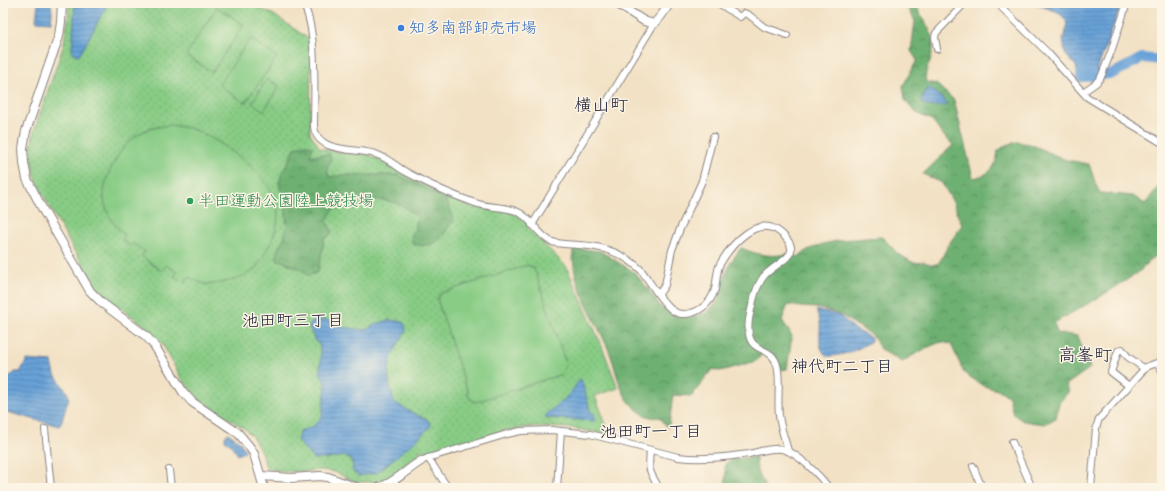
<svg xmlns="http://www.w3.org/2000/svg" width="1165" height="491" font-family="Caveat,'Klee One',sans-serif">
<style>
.green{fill:url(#green-dots);stroke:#557760}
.forest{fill:url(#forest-crowns);stroke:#486956}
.pitch{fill:#88cc85;stroke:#557760}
.water{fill:url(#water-rules);stroke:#456289}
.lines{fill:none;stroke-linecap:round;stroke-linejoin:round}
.river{stroke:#68a1d7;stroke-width:10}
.minor-casing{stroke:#8a8280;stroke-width:8}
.tertiary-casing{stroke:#8a8280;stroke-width:10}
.minor{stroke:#fff;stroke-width:6}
.tertiary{stroke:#fff;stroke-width:8}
.shop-dot{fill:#3f7fe0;stroke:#fcf5e5;stroke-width:1.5}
.leisure-dot{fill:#2e9e5b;stroke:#fcf5e5;stroke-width:1.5}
.labels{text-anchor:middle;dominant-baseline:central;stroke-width:3;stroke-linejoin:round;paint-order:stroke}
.shop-label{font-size:16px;fill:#366cbe;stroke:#fcf5e5;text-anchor:start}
.leisure-label{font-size:16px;fill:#27864d;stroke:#fcf5e5;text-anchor:start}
.neighbourhood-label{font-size:17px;fill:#22223b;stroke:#fcf5e5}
.quarter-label{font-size:18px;fill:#22223b;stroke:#fcf5e5}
</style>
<defs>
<pattern id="green-dots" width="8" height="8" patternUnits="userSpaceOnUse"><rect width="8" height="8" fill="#88cc85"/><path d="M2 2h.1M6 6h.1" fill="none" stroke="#75af74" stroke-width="1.8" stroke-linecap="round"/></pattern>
<pattern id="forest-crowns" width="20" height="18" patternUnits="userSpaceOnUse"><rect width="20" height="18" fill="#6eb072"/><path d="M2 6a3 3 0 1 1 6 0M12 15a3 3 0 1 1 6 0" fill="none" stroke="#5a8f5f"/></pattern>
<pattern id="water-rules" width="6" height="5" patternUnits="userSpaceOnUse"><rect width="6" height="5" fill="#68a1d7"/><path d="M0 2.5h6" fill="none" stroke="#5583b0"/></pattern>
</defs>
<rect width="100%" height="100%" fill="#fcf5e5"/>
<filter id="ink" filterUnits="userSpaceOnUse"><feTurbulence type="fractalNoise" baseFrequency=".025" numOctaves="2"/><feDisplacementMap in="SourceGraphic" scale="8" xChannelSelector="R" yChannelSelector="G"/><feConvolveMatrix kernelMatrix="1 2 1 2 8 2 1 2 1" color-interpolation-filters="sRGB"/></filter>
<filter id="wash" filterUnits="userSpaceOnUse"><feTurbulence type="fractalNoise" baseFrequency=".012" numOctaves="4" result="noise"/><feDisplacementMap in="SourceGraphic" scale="16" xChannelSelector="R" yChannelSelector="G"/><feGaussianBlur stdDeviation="0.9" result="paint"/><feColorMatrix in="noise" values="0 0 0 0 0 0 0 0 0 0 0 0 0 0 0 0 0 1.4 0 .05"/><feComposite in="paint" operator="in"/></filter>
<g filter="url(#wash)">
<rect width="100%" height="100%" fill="#f2e1c4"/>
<path class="green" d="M69,3H249L274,15L309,39L311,56L310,133L320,148L331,151L367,154L382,161L415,181L476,209L478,205C497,208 515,210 529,224L527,227L566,266L601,344L618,388L595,396L610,435L572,428L530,427L504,431L423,455L424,451L421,450L417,457L410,461L388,478L378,482H356L334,472L321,470L295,472L267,469L261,452L252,436L245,429L200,400L181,378L162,343L144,325L108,299L98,289L73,249L42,193L35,176L32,161L31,147L34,131L63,47L68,20Z"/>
<g class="forest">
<path d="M905,3H920L918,10C927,24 936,37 932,55C929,65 924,72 926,82L936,84L954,100L973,178C990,175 996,168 998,151L1006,145L1017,142L1030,144L1066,160L1089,164L1096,185L1100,193L1133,196L1145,204L1162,182V252L1149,261L1139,272L1103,295L1054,323L1057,333L1078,336L1090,368L1066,385L1069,391L1059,403L1056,418L1045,424L1023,421L1013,414L1009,397L1001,391L984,386L964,373L951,344C948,344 944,342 942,342C934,343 908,358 902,362L880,349L873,336L841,315L818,308L801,307L788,305L782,320L792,336L787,369L782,370L776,358L766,350L756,361L724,370L719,371L712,369L692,396L673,395C671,406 671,418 668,428L660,417C657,417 654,418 651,417C643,416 632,406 627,399C618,386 615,365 609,351C595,316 571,288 573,248L600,251L634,272L649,290L660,306L670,313L686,318L706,313L717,302L723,281L731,262L741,248C758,255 773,258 791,253L798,257C817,239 856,239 882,237L898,254L914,263L924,262L933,265L939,263L949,244L962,225L953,202L942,183L923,174L953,145L940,132L932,120L922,116L914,111L905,100L903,86L917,60L911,51L915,21Z"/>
<path d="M305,144L313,147L310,156L329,154L331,159L327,169L329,177L343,175H398L446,199L451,211L453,221C448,227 445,233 440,239C434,245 420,247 413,244L411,237L415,228L418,218C414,215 410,211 406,208C389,197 352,195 335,208C332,210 329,217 326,221L331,229V234L324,240L318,272L308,276L302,270L277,259V251L284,238L287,224L285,204L279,184L281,176L295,148Z"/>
<polygon points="756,457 757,472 764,483 764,488 726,488 725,464 732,459"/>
</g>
<g class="pitch">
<polygon points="217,7 244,25 212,72 186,55"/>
<polygon points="250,39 277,57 245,103 219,85"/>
<polygon points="267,79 279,86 264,111 252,103"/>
<path d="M168,125C177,126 187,127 195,130C222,141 270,175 277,204C280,220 275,235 268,248C263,256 259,265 252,271C242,279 218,285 205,284C200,283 194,279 188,277L185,283L174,276L177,272L166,265L162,271L141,256L145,252L133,243L130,246L122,240L125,235C114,225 106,214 104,199C102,177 122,142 142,132C150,128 159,127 168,125Z"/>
<polygon points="528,265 534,268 566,364 562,374 476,402 470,399 437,299 441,293"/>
</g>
<g class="water">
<polygon points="38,3 51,3 52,13 51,22 36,21"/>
<polygon points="75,3 108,3 82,51 79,55 76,55 72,51"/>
<polygon points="1036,3 1121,3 1120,8 1096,73 1078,75 1076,66 1065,54 1063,39 1067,28 1066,20 1058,12 1038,5"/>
<path d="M928,88L933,90L947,103V105C938,106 928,109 921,102L922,97Z"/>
<path d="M817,310L840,316L856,330L871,338V341C860,349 841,357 827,356C816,347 821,333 820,322C819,317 816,314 817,310Z"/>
<path d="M319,320H328L340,327L366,330L374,325L389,320L398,321L404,323L406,331C388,361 384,368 394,402L407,410L428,420L431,426L413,443L376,473L359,476L353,472L352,461L345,456L326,459H313L297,440L300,431L313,427L322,416L326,385L320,372L321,356L319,344L315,341L309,327L312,322Z"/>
<polygon points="27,360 52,362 55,375 67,392 69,397 61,424 59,426 3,411 3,379 12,375 15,372 20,372"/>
<path d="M580,379H581L591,413H594L595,418L594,421L548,418L546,417V414C550,410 555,408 559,404C568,397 574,388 580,379Z"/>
<polygon points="228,433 239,441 246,451 238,455 231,445 225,440 225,437"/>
</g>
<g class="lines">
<polyline class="river" points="1083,62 1081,77 1097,76 1114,73 1142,58 1162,60"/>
</g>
</g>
<g filter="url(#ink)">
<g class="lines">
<g class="minor-casing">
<g id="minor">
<path d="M302,3C318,23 314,100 314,127C318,155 358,147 378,155C389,159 397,167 406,172C428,184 452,195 475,203C488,208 503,206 516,211C530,216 537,234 550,241C559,245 570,244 579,245C602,246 623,253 640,269C650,280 666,313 681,314C697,315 711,304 715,289C717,281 716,272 720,264C731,245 758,212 782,234C806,256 777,261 764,276C755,287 752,305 749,319C744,358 771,342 777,365C781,381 777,398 779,415C780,427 785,439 788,451"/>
<polyline points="718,3 740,17 744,13 749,15 764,27 787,35"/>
<polyline points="997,3 1047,52 1087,97 1162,143"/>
<polyline points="937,49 935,37 936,33 965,3"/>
<polyline points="1083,92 1096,83 1101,77 1111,52 1127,3"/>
<polyline points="532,225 654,24"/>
<polyline points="659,294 665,285 672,250 680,229 702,181 713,137"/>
<polyline points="1158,363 1162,371"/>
<polyline points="1129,386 1111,372 1118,351 1122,349 1128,357 1145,369"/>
<polyline points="45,429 51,488"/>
<polyline points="1012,442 1032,488"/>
<path d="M650,450C648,472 649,470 659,488"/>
<polyline points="428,458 448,488"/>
<path d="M421,461L428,458L507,434L521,431L552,430L590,434L678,457C701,460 726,457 749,454C759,452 771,447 782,449C797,452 820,476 829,488"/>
<polyline points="973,466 982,488"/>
<polyline points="169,470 171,488"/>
<polyline points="557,488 561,431"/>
<polyline points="1091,488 1096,428 1099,419 1146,367 1162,361"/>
</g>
</g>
<g class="tertiary-casing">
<g id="tertiary">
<polyline points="62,3 61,22 59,36 26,131 23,148 24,163 27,179 43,210 90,291 102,303 146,336 154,345 183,392 192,402 238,433 249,446 254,454 264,488"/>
<polyline points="616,3 644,21 654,24 661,16 670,3"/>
<polyline points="261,476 292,478 320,476 328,477 357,488"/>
<path d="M378,488C395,483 406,470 421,461"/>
</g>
</g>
<use href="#minor" class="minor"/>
<use href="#tertiary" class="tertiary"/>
</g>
</g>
<circle class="shop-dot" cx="401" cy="28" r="4"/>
<circle class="leisure-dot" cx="190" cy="201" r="4"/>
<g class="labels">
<g class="shop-label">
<text x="409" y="28">知多南部卸売市場</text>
</g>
<g class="leisure-label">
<text x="198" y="201">半田運動公園陸上競技場</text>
</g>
<g class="neighbourhood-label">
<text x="293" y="320">池田町三丁目</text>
<text x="842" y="366">神代町二丁目</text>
<text x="651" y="431">池田町一丁目</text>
</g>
<g class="quarter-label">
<text x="601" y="105">横山町</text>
<text x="1085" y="355">高峯町</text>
</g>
</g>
<rect width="1165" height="491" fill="none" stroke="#fcf5e5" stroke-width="16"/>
</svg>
